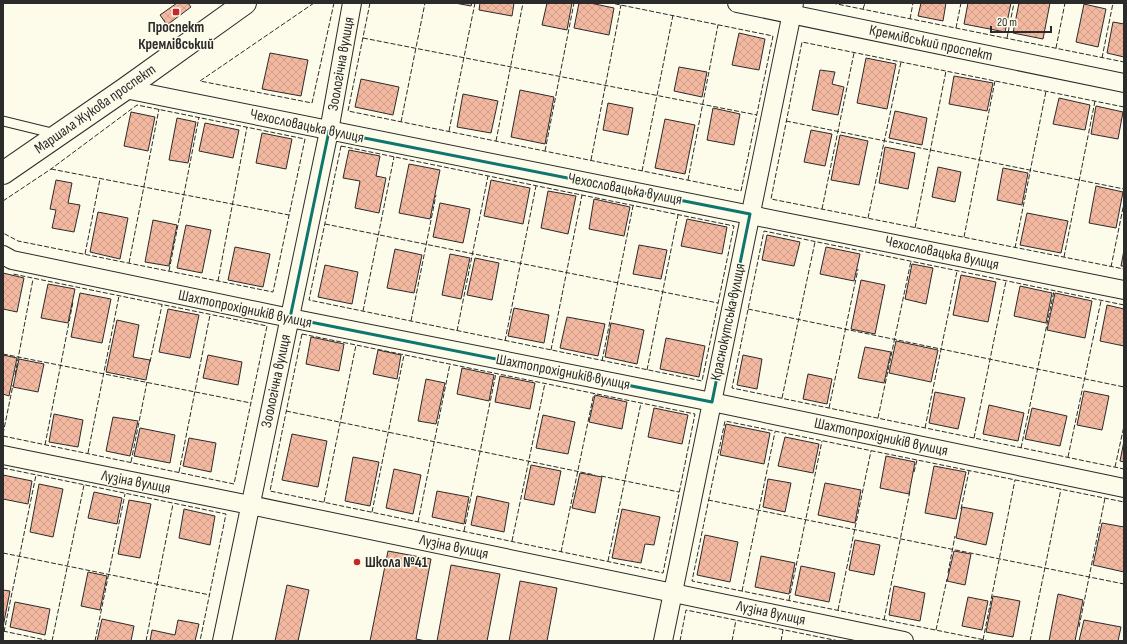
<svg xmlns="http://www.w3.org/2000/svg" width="1127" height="644" font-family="'Sofia Sans Condensed',sans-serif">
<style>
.building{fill:url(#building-cross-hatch);stroke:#2b2b2b}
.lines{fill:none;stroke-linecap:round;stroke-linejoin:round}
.lane-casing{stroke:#2b2b2b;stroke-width:11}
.street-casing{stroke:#2b2b2b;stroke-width:20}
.secondary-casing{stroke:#2b2b2b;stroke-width:24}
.lane{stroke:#fdfbea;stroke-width:9}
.street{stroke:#fdfbea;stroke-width:18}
.secondary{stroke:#fdfbea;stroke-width:22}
.fence{stroke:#2b2b2b;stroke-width:1;stroke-dasharray:5 2;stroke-linecap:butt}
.marked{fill:none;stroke:#0f766e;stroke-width:3;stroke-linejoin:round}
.poi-dot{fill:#c62828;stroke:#fdfbea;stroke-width:1.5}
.labels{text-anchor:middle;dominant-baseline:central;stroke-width:3;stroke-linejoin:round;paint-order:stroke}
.poi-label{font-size:15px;font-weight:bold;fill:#2b2b2b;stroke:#fdfbea}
.street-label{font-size:15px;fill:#2b2b2b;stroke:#fdfbea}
</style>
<defs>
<pattern id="building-cross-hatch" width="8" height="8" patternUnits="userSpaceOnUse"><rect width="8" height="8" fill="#f2b8a0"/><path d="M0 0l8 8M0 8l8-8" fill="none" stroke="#d09e8a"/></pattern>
</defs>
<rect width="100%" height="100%" fill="#fdfbea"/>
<g class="building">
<polygon points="177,3 188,3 191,7 167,25 160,15"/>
<polygon points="455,3 472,3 471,6"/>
<polygon points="480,3 514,3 512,16 479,10"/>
<polygon points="547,3 572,3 567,30 542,25"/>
<polygon points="579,3 590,3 614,8 609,35 574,28"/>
<polygon points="921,3 946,3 943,21 918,16"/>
<polygon points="968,3 1011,3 1005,32 964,24"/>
<polygon points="1019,3 1050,3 1043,39 1013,33"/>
<polygon points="1084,4 1106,9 1098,47 1076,42"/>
<polygon points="1113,22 1124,24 1124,57 1107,53"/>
<polygon points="739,33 765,39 759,70 732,65"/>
<polygon points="270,53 308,60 301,96 262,89"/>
<polygon points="866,58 896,64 887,109 857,103"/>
<polygon points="679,67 707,72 702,97 674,91"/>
<polygon points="820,70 835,72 832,84 844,87 838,115 812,110"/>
<polygon points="954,76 993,83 987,111 949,104"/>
<polygon points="361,79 399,87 393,115 355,107"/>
<polygon points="520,90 554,97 545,144 511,137"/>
<polygon points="463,94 498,101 491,133 457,127"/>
<polygon points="1059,98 1090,105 1085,130 1053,124"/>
<polygon points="608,103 633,108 628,135 603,130"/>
<polygon points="1096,106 1123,112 1118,139 1091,134"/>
<polygon points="713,108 740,114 734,145 707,140"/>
<polygon points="895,111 927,118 922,145 889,138"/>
<polygon points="131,112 155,117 148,151 124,146"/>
<polygon points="177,118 196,122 188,163 169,160"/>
<polygon points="665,119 695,125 685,174 655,168"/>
<polygon points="205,123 239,130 233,158 199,151"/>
<polygon points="811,130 832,134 825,166 804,162"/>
<polygon points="262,133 292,139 286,169 256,163"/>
<polygon points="840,135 868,141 859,185 831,180"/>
<polygon points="885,147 915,153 908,189 879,183"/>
<polygon points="349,150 380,156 376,176 386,178 379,213 355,208 360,181 343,178"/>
<polygon points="409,164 440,170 430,219 399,213"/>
<polygon points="938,167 961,172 955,202 932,197"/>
<polygon points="1003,168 1028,173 1022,205 997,200"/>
<polygon points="56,180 72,183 68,203 80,205 74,232 52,228 56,210 50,209"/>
<polygon points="491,180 530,188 523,224 484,216"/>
<polygon points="1096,186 1123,192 1116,228 1089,223"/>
<polygon points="548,191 576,196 568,234 541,228"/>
<polygon points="594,199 630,207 624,236 589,229"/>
<polygon points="440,203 470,209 463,243 433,237"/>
<polygon points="98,212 128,218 120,259 90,252"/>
<polygon points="1027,213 1068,221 1061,253 1020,245"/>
<polygon points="687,219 727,227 722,254 681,246"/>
<polygon points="153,220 177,225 169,266 145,262"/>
<polygon points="186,225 211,230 202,273 177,268"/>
<polygon points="767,235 800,242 794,266 762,260"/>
<polygon points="639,245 667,250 661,279 633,274"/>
<polygon points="235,247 270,254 263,287 228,280"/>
<polygon points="826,247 860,254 854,281 820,274"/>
<polygon points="395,249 422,255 414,293 387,288"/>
<polygon points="1124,250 1124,266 1121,266"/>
<polygon points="450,254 470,258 461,299 442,295"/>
<polygon points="475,258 499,263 492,300 467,295"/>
<polygon points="912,264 933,268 926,304 905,299"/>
<polygon points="325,265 358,272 352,304 318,297"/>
<polygon points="3,273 24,278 17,312 3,309"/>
<polygon points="961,275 996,282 988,322 953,315"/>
<polygon points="861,280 885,285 875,334 851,329"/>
<polygon points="48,284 75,289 68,323 41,318"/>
<polygon points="1020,286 1052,293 1046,323 1014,316"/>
<polygon points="80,293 111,299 102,343 71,337"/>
<polygon points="1055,293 1092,301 1085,338 1047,330"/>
<polygon points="1107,305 1124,309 1124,346 1100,341"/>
<polygon points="514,308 549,315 544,343 508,336"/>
<polygon points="168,309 199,315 190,358 159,352"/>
<polygon points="567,317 605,324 598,356 560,348"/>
<polygon points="117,320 139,325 133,357 150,360 146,380 106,372"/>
<polygon points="611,323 644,330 637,364 605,357"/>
<polygon points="311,337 344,344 339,371 306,364"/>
<polygon points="666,338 705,346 699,377 660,369"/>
<polygon points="896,341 938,350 931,382 889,373"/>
<polygon points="865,347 891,352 884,383 858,378"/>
<polygon points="378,350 401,355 397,379 373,374"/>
<polygon points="3,355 17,358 9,396 3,394"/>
<polygon points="208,355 242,362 238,385 203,378"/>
<polygon points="743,355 762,359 757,389 737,385"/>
<polygon points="19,359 44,364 38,392 13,387"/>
<polygon points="462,368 494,375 489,401 457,394"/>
<polygon points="808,374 832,379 827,404 803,399"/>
<polygon points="500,376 535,383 530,409 495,402"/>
<polygon points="426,379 445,383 436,424 418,421"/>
<polygon points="1084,391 1109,396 1102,430 1077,425"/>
<polygon points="935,392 965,398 958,429 929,423"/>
<polygon points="595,395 627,402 622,429 589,422"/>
<polygon points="989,405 1024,413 1018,441 983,434"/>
<polygon points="654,408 688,415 682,444 648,437"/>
<polygon points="1032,408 1067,416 1060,446 1025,439"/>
<polygon points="54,414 83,420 78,447 49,442"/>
<polygon points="543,415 575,422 568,454 536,448"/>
<polygon points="113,417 138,421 130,456 106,451"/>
<polygon points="726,424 770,433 764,464 720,455"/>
<polygon points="140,428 175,435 170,463 134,456"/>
<polygon points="292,434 327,441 318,487 282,480"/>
<polygon points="785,437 819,444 813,473 778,466"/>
<polygon points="189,438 216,443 211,472 183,466"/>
<polygon points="1124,441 1124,462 1120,461"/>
<polygon points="886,456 915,462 909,494 880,488"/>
<polygon points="353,457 379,462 370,506 345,501"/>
<polygon points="531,465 561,471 554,505 524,499"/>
<polygon points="934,466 966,472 956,519 925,513"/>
<polygon points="394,469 421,475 413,514 386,508"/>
<polygon points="580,473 602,477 595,513 572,508"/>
<polygon points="3,475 32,481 28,504 3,499"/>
<polygon points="768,479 791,483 785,512 763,507"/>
<polygon points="825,483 861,490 855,523 818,515"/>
<polygon points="39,484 63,489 53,537 30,532"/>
<polygon points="437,491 469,497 464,524 432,517"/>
<polygon points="94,492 122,498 117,524 88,518"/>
<polygon points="477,496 509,503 504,532 471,525"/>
<polygon points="129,500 151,504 140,558 118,554"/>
<polygon points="962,507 993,513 986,545 956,538"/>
<polygon points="184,509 215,516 210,545 179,538"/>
<polygon points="622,509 660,517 654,545 645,544 641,563 612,558"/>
<polygon points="1102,523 1124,527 1124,572 1093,565"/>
<polygon points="705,535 738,542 730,582 697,575"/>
<polygon points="855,540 880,545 874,575 849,570"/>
<polygon points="388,551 431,559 416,639 426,641 370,641"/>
<polygon points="954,551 971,554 965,585 947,581"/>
<polygon points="761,556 795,563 789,594 755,587"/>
<polygon points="451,565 500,574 487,641 437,641"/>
<polygon points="801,566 835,573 829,602 795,595"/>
<polygon points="88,572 107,576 100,610 81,606"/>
<polygon points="520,581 557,588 547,641 509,641"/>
<polygon points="287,585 309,590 298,641 275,641"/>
<polygon points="894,586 925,593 920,621 889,615"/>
<polygon points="3,590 10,591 3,627"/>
<polygon points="1058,594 1083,600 1075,641 1049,641"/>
<polygon points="993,596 1020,601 1013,637 986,632"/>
<polygon points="968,597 988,601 982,630 962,626"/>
<polygon points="15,602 50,609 45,635 10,627"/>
<polygon points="102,619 134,626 131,641 97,641"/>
<polygon points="178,620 199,624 195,641 150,641 152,630 175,635"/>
<polygon points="1084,620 1121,627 1118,641 1079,641"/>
</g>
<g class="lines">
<g class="lane-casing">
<polyline id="lane" points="3,121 56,134"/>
</g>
<g class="street-casing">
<g id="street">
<polyline points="737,3 1124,83"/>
<path d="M125,89C458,157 791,223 1124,290"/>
<polyline points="3,255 12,260 290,318 712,402 1124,488"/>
<polyline points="3,455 250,505 904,641"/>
<polyline points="222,641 329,131 352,3"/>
<polyline points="663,641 794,3"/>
</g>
</g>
<g class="secondary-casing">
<polyline id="secondary" points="3,173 125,89 245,3"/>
</g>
<use href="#lane" class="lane"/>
<use href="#street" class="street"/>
<use href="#secondary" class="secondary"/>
<g class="fence">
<polyline points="314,3 200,81 312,103 334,3"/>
<polyline points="370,3 348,111 741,191 773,36 611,3"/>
<polyline points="832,3 1124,62"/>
<polyline points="863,9 865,3"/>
<polyline points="910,19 913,3"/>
<polyline points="956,28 961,3"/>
<polyline points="363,38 757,115"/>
<polyline points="1007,38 1014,3"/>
<polyline points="1056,48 1065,3"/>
<polyline points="1102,58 1113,3"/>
<polyline points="1124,107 802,42 771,199 1124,269"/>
<polyline points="786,121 1124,189"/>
<polyline points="401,122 425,3"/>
<polyline points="449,131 475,3"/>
<polyline points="496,141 523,3"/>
<polygon points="341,146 734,226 702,381 309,300"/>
<polyline points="545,151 574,3"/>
<polyline points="591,160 621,5"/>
<polyline points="51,169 289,215"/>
<polyline points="642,171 673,15"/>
<polyline points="688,180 718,25"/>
<polyline points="3,201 51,169 137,105 305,139 273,292 18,241 3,233"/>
<polyline points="822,209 854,53"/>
<polyline points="868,218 901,62"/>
<polyline points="325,224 718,303"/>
<polyline points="915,228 946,71"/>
<polyline points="964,237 995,81"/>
<polyline points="1015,248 1046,91"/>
<polyline points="85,254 100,179"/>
<polyline points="1064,257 1095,101"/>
<polyline points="129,263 159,109"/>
<polyline points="1111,267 1124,203"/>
<polyline points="169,271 199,117"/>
<polyline points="218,281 247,127"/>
<polyline points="1124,305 764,231 732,388 1124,469"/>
<polyline points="748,309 1124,387"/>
<polyline points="363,311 394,157"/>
<polyline points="411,321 436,195"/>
<polyline points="457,331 488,176"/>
<polygon points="302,334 695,414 663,573 270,491"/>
<polyline points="505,341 536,186"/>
<polyline points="551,350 582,195"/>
<polyline points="3,354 251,403"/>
<polyline points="602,361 633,206"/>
<polyline points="150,362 162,305"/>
<polyline points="647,370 678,215"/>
<polyline points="15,375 33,279"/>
<polyline points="782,398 815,242"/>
<polyline points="829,408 858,269"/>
<polyline points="286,411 595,475"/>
<polyline points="878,418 911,261"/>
<polyline points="925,428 957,271"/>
<polyline points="3,434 13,385"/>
<polyline points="3,436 234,484 267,326 13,274"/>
<polyline points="974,438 1006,281"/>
<polyline points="45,445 73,302"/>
<polyline points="1021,448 1054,291"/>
<polyline points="88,453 119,296"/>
<polyline points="1068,457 1101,301"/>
<polyline points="131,462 147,382"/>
<polyline points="1115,467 1124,426"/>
<polyline points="3,468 226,514 200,641"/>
<polyline points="179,472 210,315"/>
<polyline points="914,472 917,460"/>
<polyline points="601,476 679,492"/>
<polyline points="708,500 1124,584"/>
<polyline points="324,502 356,345"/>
<polyline points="961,509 969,471"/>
<polyline points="372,512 404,355"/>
<polyline points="418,522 450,364"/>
<polyline points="464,531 496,373"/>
<polyline points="512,541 545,383"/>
<polyline points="561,552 594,393"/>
<polyline points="3,553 210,595"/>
<polyline points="608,561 641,403"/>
<polyline points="948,573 955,536"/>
<polyline points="742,591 775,432"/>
<polyline points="789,600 822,441"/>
<polyline points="838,610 871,451"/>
<polyline points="884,620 910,491"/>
<polyline points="1079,627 1105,498"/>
<polyline points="936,630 947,579"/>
<polyline points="3,631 50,641"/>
<polyline points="4,632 36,475"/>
<polyline points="983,640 1015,480"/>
<polyline points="52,641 84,485"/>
<polyline points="95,641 125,494"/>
<polyline points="146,641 173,504"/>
<polyline points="680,641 686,610 839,641"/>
<polyline points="732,641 736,620"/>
<polyline points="781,641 783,630"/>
<polyline points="990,641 692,581 725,421 1124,502"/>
<polyline points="1030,641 1061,489"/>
</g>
</g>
<path class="marked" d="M329,131L750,214L712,402L290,318Z"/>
<g class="poi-dot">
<rect x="172" y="8" width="8" height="8" rx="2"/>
<circle cx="357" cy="562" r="4"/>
</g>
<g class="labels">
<g class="poi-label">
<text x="176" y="27">Проспект<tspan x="176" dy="17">Кремлівський</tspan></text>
<text x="365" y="562" text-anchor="start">Школа №41</text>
</g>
<g class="street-label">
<text transform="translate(931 43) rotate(12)">Кремлівський проспект</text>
<text transform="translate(341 64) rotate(-80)">Зоологічна вулиця</text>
<text transform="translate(95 109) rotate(-35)">Маршала Жукова проспект</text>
<text transform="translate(307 126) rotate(12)">Чехословацька вулиця</text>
<text transform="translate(625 189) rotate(11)">Чехословацька вулиця</text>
<text transform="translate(942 253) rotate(12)">Чехословацька вулиця</text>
<text transform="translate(245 309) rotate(12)">Шахтопрохідників вулиця</text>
<text transform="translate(728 322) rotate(-78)">Краснокутська вулиця</text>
<text transform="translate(563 372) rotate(11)">Шахтопрохідників вулиця</text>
<text transform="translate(276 381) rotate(-78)">Зоологічна вулиця</text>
<text transform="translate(881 437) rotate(12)">Шахтопрохідників вулиця</text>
<text transform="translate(136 482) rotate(11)">Лузіна вулиця</text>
<text transform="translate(454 547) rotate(12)">Лузіна вулиця</text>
<text transform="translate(771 613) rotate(12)">Лузіна вулиця</text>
</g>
</g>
<rect width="1127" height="644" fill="none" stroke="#2b2b2b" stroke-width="8"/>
<path d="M991 26v6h60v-6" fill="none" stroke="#2b2b2b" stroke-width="2"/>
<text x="997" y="26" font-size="12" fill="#2b2b2b" stroke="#fdfbea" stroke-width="3" paint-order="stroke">20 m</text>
</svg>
